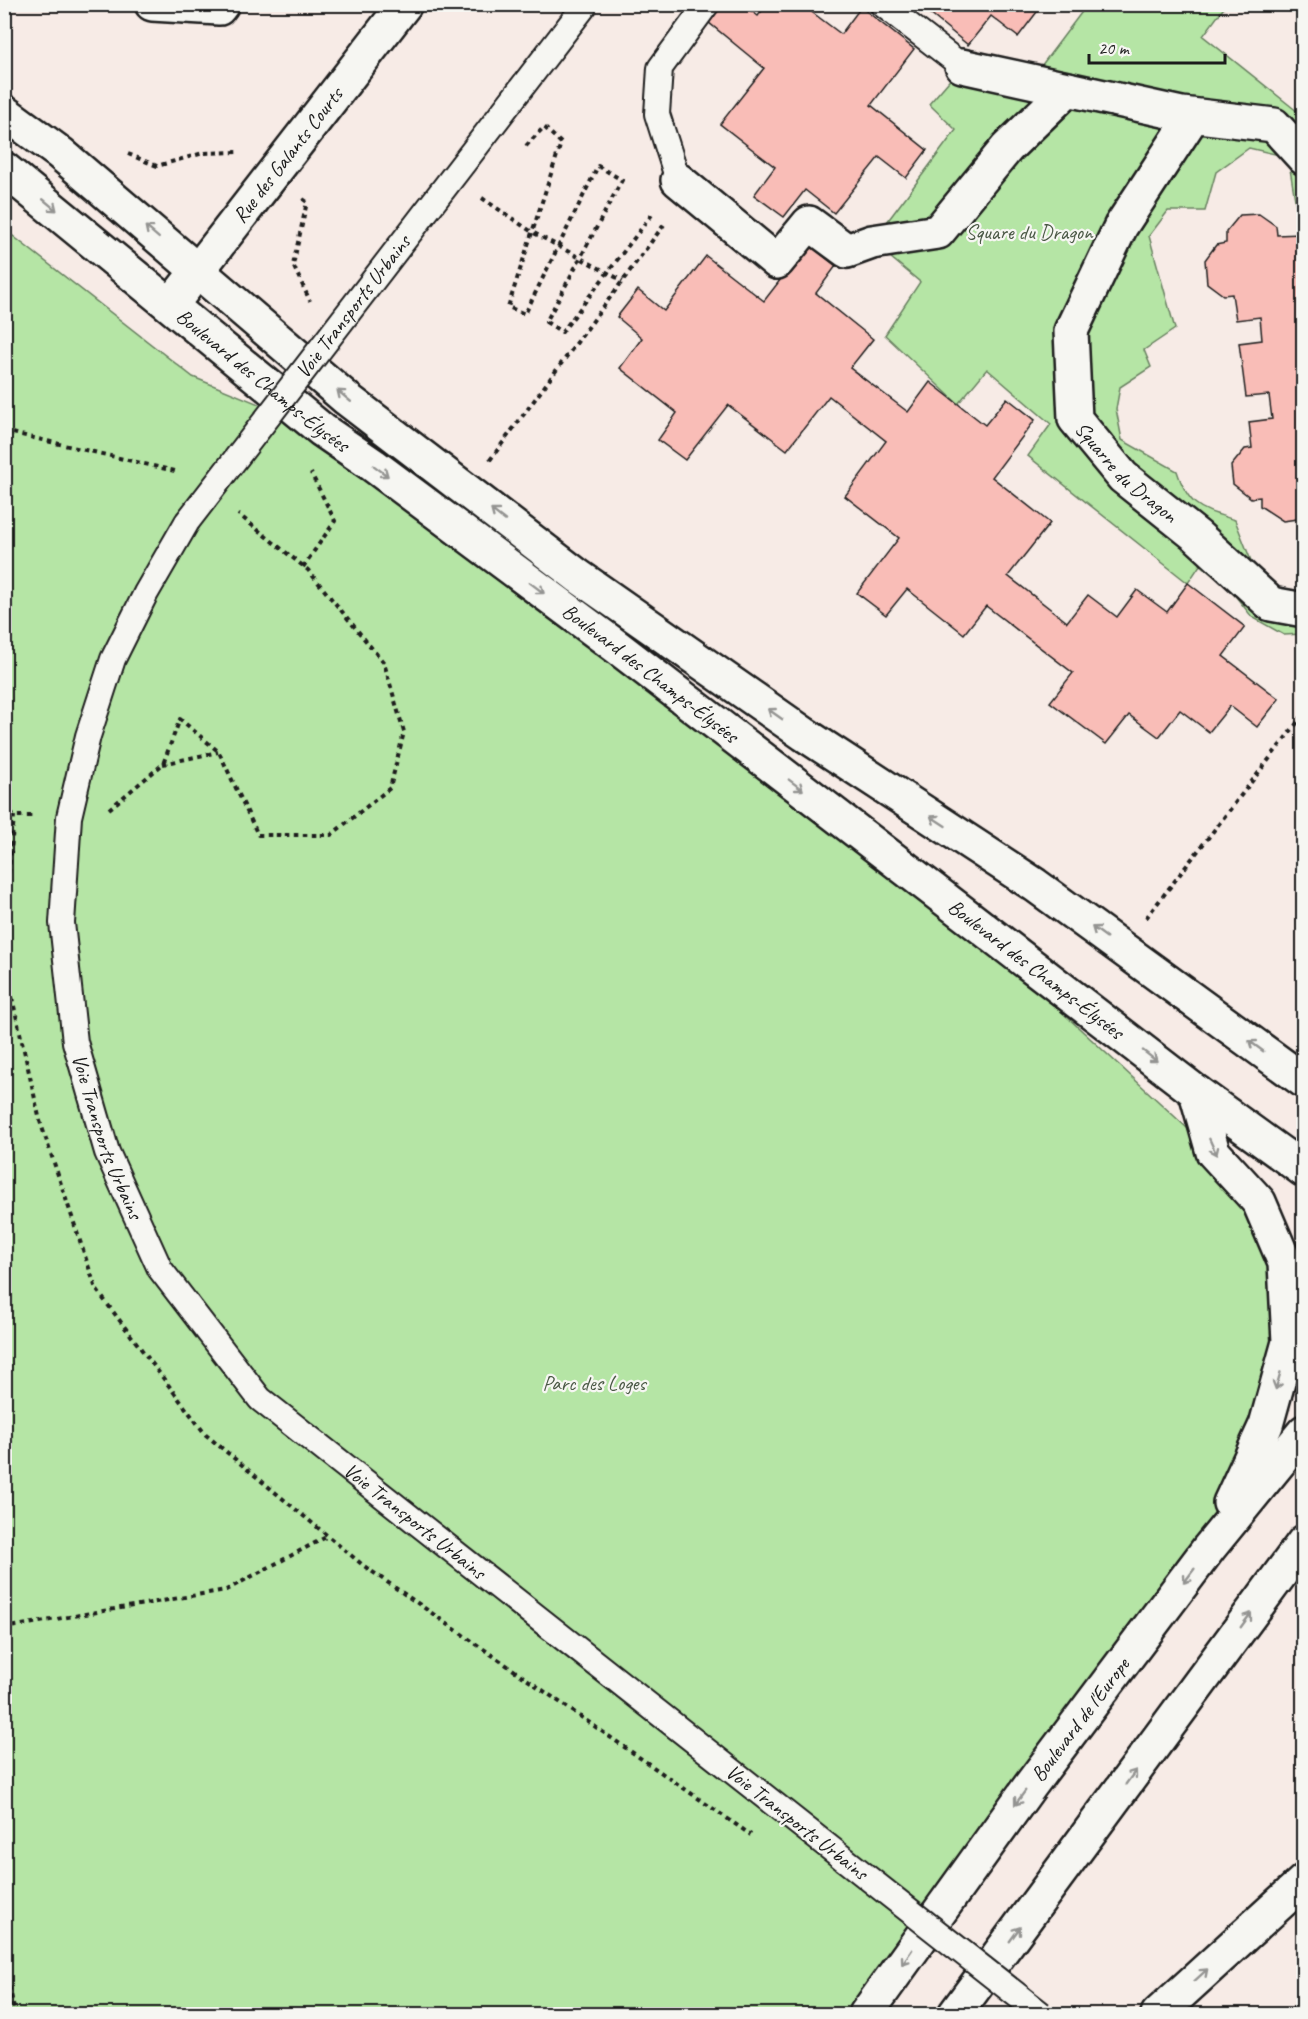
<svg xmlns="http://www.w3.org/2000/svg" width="1308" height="2019" font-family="Caveat,sans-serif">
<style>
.green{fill:#b5e5a5;stroke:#688060;stroke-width:1.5}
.building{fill:#f9bdb7;stroke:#1c1c1c;stroke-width:1.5}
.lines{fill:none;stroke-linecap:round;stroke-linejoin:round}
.service-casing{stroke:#1c1c1c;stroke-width:28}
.pedestrian-casing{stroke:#1c1c1c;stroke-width:38}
.minor-casing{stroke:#1c1c1c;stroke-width:38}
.secondary-casing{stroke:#1c1c1c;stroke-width:38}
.path{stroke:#1c1c1c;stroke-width:4;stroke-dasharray:4.5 4.5;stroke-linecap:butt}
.service{stroke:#f6f6f2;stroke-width:24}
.pedestrian{stroke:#f6f6f2;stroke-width:33}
.minor{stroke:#f6f6f2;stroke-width:33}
.secondary{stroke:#f6f6f2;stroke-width:33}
.service-bridge-casing{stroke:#1c1c1c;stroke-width:28;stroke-linecap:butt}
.service-bridge{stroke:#f6f6f2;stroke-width:24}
.oneway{stroke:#949492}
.labels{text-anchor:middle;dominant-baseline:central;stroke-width:4.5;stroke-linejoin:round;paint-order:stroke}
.street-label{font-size:21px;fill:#1c1c1c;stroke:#f6f6f2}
.park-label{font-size:21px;fill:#4a5845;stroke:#f6f6f2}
</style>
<rect width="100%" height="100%" fill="#f7ebe6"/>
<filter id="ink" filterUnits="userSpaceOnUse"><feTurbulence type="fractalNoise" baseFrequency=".0167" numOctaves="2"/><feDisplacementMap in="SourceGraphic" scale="12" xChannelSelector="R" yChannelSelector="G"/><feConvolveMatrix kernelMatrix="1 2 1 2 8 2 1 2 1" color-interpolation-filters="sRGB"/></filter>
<g filter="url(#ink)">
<g class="green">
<path d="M1087,5H1226L1203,36L1303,116V249L1288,157L1249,148L1216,172L1205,211H1168L1149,236L1175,329L1144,350L1151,367L1120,387L1116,409L1122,440L1177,471C1189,508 1201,509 1235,520L1263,591L1303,598V634L1284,635L1252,617L1229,588L1200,565L1188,583L1028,456L1051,424L987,369L958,404L885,335L920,282L872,242L956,130L929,104L962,66L1023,90Z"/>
<polygon points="4,229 193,377 322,430 904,866 1213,1152 1259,1202 1289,1342 1210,1548 866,2014 5,2014"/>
</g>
<g class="building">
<polygon points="721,4 742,4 758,16 767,4 801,4 841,34 861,7 914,49 871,105 927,150 906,178 879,157 834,213 805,190 784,217 754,195 775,167 720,124 764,68 708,22"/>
<polygon points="918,4 1043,4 1018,37 991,16 968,45"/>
<polygon points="1259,214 1276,226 1277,235 1301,234 1304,249 1304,510 1297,519 1283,521 1260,506 1260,497 1251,498 1233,484 1231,466 1245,449 1252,448 1249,422 1272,419 1269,395 1246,397 1239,343 1262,340 1260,317 1236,320 1232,294 1223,295 1207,283 1205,260 1216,245 1226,243 1226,232 1240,215"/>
<polygon points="808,244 836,266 816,293 873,339 850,368 908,412 930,382 985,425 1007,398 1035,420 992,477 1050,523 1008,576 1067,622 1088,595 1117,617 1137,590 1167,612 1188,583 1245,627 1223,656 1279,699 1257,727 1230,706 1209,732 1180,710 1159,737 1129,715 1106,744 1050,702 1073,673 986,606 964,634 907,589 886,615 857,593 899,538 845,496 886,441 829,396 787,450 728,405 685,460 658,440 677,413 620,368 642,338 617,317 638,290 664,311 706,256 764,301"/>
<polygon points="1304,1994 1304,2014 1288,2014"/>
</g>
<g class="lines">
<g class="service-casing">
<g id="service">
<polyline points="882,4 962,66"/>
<polyline points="678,180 657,114 660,68 707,4"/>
<path id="s1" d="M187,522L146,593L113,659L88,736L69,817L62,923L75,1042L107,1152L160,1269L260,1399L844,1859"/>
</g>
</g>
<g class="pedestrian-casing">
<g id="pedestrian">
<polyline points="962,66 1182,114 1274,125 1304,158"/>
<path id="s2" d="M1193,116L1121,226L1071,331L1075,419L1123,477L1197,536L1271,604L1304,610"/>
<polyline points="678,180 777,262 809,223 847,251 872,242 938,232 1007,148 1068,89"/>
</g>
</g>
<g class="minor-casing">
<g id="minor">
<polyline points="152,4 219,8 222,4"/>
<path id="s3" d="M171,305L405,4"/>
<polyline points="1158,2014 1304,1881"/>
</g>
</g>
<g class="secondary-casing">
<g id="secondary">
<polyline points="4,112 60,153 347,399 578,576 804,734 1035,885 1304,1081"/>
<path id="s4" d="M4,169L322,430L373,465L617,647L1196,1092L1304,1170"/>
<polyline points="1196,1092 1213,1152 1259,1202 1285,1263 1289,1342 1266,1425 1230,1503"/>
<path id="s5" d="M866,2014L1030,1786L1209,1548L1304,1432"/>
<polyline points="955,2014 1304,1542"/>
</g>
</g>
<g class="path">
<polyline points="526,146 544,127 561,143 508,307 525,314 598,166 622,180 546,322 562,332 654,212"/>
<polyline points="128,154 157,166 203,153 239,152"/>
<polyline points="482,198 532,232 623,281"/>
<polyline points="303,199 307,202 293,265 310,301"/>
<polyline points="4,431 179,472"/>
<polyline points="490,460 666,222"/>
<polyline points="303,567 335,521 311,473"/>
<polyline points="163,764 218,752"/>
<polyline points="4,806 14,816 33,816"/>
<polyline points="109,809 163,764 180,719 219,752 258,835 331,835 390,788 404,732 384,663 308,570 238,514"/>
<polyline points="1146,918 1304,714"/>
<polyline points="4,927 14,816"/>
<polyline points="4,962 40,1121 96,1289 206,1435 364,1566 751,1835"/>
<polyline points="4,1628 226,1590 328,1536"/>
<polyline points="4,1960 15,2014"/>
</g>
<use href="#service" class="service"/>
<use href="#pedestrian" class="pedestrian"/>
<use href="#minor" class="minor"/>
<use href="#secondary" class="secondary"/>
<g class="service-bridge-casing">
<g id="service-bridge">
<path id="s6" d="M187,522L586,4"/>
<polyline points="844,1859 1041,2014"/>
</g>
</g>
<use href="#service-bridge" class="service-bridge"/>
</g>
<defs><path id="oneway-shaft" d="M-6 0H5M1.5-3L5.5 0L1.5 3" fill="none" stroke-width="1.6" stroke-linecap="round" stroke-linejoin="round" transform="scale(1.5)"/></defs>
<g class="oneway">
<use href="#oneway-shaft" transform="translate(50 205) rotate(40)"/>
<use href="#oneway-shaft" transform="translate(152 232) rotate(-139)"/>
<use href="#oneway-shaft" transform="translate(344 396) rotate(-140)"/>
<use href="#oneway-shaft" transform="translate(381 471) rotate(37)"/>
<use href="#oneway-shaft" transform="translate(498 515) rotate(-142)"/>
<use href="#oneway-shaft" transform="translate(537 588) rotate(37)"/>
<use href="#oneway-shaft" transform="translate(775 714) rotate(-145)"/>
<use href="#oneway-shaft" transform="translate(796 785) rotate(37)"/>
<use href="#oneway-shaft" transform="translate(938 821) rotate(-147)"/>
<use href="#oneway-shaft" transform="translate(1099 932) rotate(-144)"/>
<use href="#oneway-shaft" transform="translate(1256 1046) rotate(-144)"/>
<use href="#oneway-shaft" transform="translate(1150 1056) rotate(38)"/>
<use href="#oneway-shaft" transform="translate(1213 1147) rotate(66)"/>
<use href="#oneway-shaft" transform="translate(1278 1381) rotate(106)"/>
<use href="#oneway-shaft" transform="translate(1189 1576) rotate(127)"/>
<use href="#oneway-shaft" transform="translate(1246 1620) rotate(-54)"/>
<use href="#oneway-shaft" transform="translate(1131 1777) rotate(-54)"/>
<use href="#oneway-shaft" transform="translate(1020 1798) rotate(126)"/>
<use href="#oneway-shaft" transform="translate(1015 1934) rotate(-54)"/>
<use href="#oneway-shaft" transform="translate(907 1957) rotate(125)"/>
<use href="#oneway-shaft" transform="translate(1201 1975) rotate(-42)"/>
</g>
</g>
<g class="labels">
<g class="street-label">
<text stroke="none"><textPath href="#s3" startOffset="190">Rue des Galants Courts</textPath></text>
<text stroke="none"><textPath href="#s6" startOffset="272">Voie Transports Urbains</textPath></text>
<text stroke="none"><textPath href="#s4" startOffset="334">Boulevard des Champs-Élysées</textPath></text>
<text stroke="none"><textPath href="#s2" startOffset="410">Squarre du Dragon</textPath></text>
<text stroke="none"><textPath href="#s4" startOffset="820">Boulevard des Champs-Élysées</textPath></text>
<text stroke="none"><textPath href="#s4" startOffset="1306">Boulevard des Champs-Élysées</textPath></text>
<text stroke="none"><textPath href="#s1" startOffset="646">Voie Transports Urbains</textPath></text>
<text stroke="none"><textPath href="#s1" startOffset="1150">Voie Transports Urbains</textPath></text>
<text stroke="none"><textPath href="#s5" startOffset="364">Boulevard de l'Europe</textPath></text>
<text transform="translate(797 1822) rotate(38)">Voie Transports Urbains</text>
</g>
<g class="park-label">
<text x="1029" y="232">Square du Dragon</text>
<text x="594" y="1383">Parc des Loges</text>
</g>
</g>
<rect width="1308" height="2019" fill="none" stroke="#f6f6f2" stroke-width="24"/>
<rect x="12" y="12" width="1284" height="1995" fill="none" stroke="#1c1c1c" stroke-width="2" filter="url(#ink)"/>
<path d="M1089 54v9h136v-9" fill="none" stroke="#1c1c1c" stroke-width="3"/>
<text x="1098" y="54" font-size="18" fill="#1c1c1c" stroke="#f6f6f2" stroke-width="4.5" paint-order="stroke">20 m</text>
</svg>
